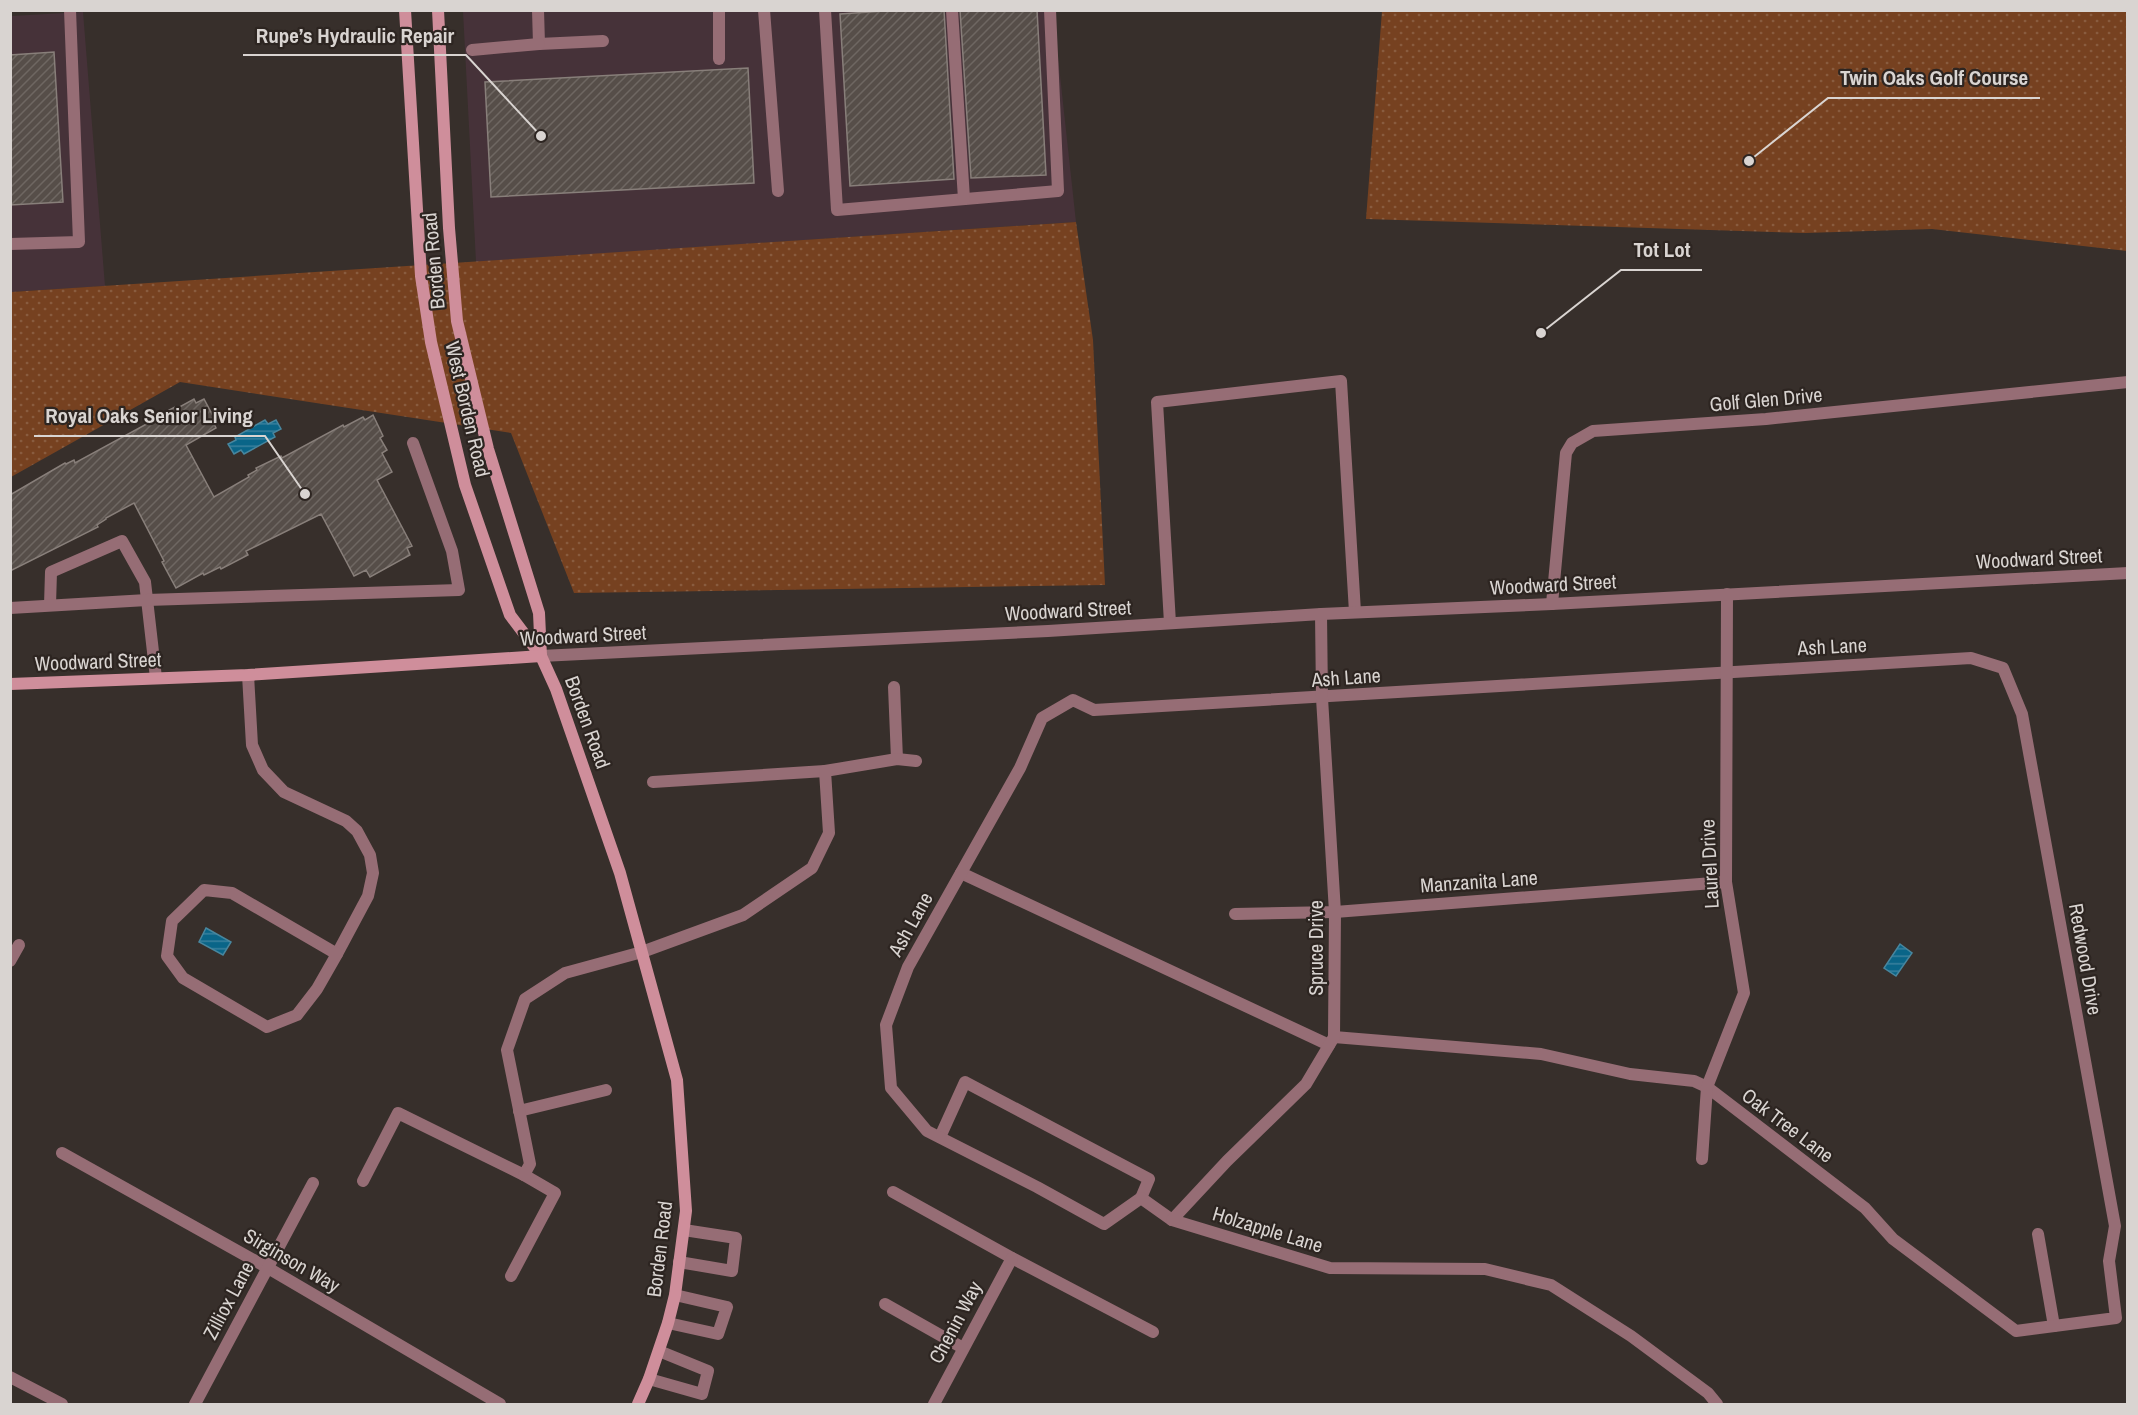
<svg xmlns="http://www.w3.org/2000/svg" width="2138" height="1415" font-family="'Archivo Narrow',sans-serif">
<style>
.commercial{fill:#463239}
.grass{fill:url(#grass-dots)}
.water{fill:url(#water-rules);stroke:#48869e;stroke-width:1.5}
.building{fill:url(#building-hatch);stroke:#887f7a;stroke-width:1.5}
.lines{fill:none;stroke-linecap:round;stroke-linejoin:round}
.service{stroke:#966d75;stroke-width:12}
.minor{stroke:#966d75;stroke-width:12}
.tertiary{stroke:#966d75;stroke-width:12}
.secondary{stroke:#cf8e9b;stroke-width:12}
.labels{text-anchor:middle;dominant-baseline:central;stroke-width:4.5;stroke-linejoin:round;paint-order:stroke}
.street-label{font-size:20px;fill:#d9d4d1;stroke:#2d2521}
.leader{fill:none;stroke:#d9d4d1;stroke-width:2}
.callout-dot{fill:#d9d4d1;stroke:#2d2521;stroke-width:2}
.callout-label{font-size:21px;text-anchor:middle;font-weight:bold;fill:#d9d4d1;stroke:#2d2521;stroke-width:4.5;stroke-linejoin:round;paint-order:stroke}
</style>
<defs>
<pattern id="grass-dots" width="8" height="8" patternUnits="userSpaceOnUse" patternTransform="scale(1.5)"><rect width="8" height="8" fill="#764120"/><path d="M2 2h.1M6 6h.1" fill="none" stroke="#895c3f" stroke-width="1.8" stroke-linecap="round"/></pattern>
<pattern id="water-rules" width="6" height="5" patternUnits="userSpaceOnUse" patternTransform="scale(1.5)"><rect width="6" height="5" fill="#0a6588"/><path d="M0 2.5h6" fill="none" stroke="#39819d"/></pattern>
<pattern id="building-hatch" width="6" height="6" patternUnits="userSpaceOnUse" patternTransform="scale(1.5)"><rect width="6" height="6" fill="#564e49"/><path d="M-1 1l2-2M0 6l6-6M5 7l2-2" fill="none" stroke="#6e6762"/></pattern>
</defs>
<rect width="100%" height="100%" fill="#372f2b"/>
<g class="commercial">
<polygon points="463,11 1053,11 1076,222 476,262"/>
<polygon points="83,12 105,286 11,292 11,16"/>
</g>
<g class="grass">
<polygon points="1382,11 2127,11 2127,251 1932,229 1805,233 1366,219"/>
<polygon points="1076,222 1093,340 1105,585 574,593 511,433 180,382 11,477 11,292"/>
</g>
<g class="water">
<polygon points="265,420 268,424 276,420 281,429 273,433 275,437 244,454 241,450 234,454 228,444 236,440 235,437"/>
<polygon points="206,928 231,942 223,955 199,942"/>
<polygon points="1900,944 1912,953 1896,976 1884,968"/>
</g>
<g class="building">
<polygon points="899,10 944,10 954,179 850,186 840,14"/>
<polygon points="960,10 1037,10 1046,175 971,178"/>
<polygon points="54,52 63,202 10,205 10,55"/>
<polygon points="748,68 754,183 491,197 485,82"/>
<polygon points="194,399 196,403 204,399 214,418 212,419 216,428 186,445 214,497 249,477 248,475 257,470 256,468 281,456 282,458 343,425 344,427 363,417 365,420 373,415 383,436 380,438 387,450 382,453 392,472 377,480 412,546 407,548 410,555 370,577 366,570 354,576 321,514 246,551 248,555 221,569 220,567 204,575 203,573 176,588 162,562 164,561 134,503 106,518 106,519 97,525 98,527 10,571 10,495 65,463 66,464 74,460 75,463 154,420 154,418 175,407 176,409"/>
</g>
<g class="lines">
<g class="service">
<polyline points="538,10 539,44 603,41"/>
<polyline points="719,10 719,59"/>
<polyline points="764,10 778,191"/>
<polyline points="825,10 837,210 1058,191 1050,10"/>
<polyline points="952,10 964,199"/>
<polyline points="472,50 539,44"/>
<polyline points="10,244 79,242 70,10"/>
<polyline points="50,605 51,572 122,541 145,582 156,678"/>
<polyline points="10,608 147,600 459,590 452,551 413,443"/>
<polyline points="1170,623 1157,402 1341,381 1355,612"/>
<polyline points="894,687 897,759"/>
<polyline points="653,782 825,771"/>
<polyline points="961,873 1329,1045"/>
<polyline points="519,1111 606,1090"/>
<polyline points="940,1137 965,1082 1149,1179 1141,1198"/>
<polyline points="363,1181 398,1113 524,1175"/>
<polyline points="893,1192 1012,1258 1153,1332"/>
<polyline points="2038,1234 2054,1326"/>
<polyline points="679,1262 732,1271 736,1238 684,1230"/>
<polyline points="511,1276 555,1193 524,1175 530,1164 507,1050 525,999 565,973 642,952 743,915 812,868 829,833 825,771 897,759 916,761"/>
<polyline points="885,1304 963,1348"/>
<polyline points="668,1323 718,1334 727,1307 675,1295"/>
<polyline points="649,1379 702,1394 708,1371 659,1351"/>
</g>
<g class="minor">
<polyline points="1552,604 1566,453 1572,443 1593,431 1766,419 2128,382"/>
<polyline points="248,675 252,745 263,770 284,792 346,821 357,831 370,855 373,873 368,896 337,954"/>
<polygon points="204,890 232,893 337,954 317,989 297,1015 267,1027 183,978 167,956 172,921"/>
<polyline points="1235,914 1335,912 1726,882"/>
<polyline points="10,961 19,945"/>
<path d="M1334,1037L1541,1054L1630,1074L1694,1081L1707,1087L1865,1208L1893,1239L2016,1331L2116,1318L2109,1261L2115,1226L2022,714L2003,668L1971,658C1678,673 1386,695 1094,710L1073,700L1042,718L1020,768L908,967L886,1025L891,1088L927,1131L1037,1187L1104,1224L1141,1198L1172,1220L1330,1268L1485,1269L1551,1285L1631,1336L1708,1393L1717,1404"/>
<polyline points="62,1153 268,1268 500,1404"/>
<polyline points="1702,1159 1707,1087 1744,993 1726,882 1727,594"/>
<polyline points="1172,1220 1227,1161 1306,1084 1334,1037 1335,912 1322,698 1321,614"/>
<polyline points="195,1404 313,1183"/>
<polyline points="934,1404 1012,1258"/>
</g>
<g class="tertiary">
<polyline points="541,656 1048,631 1321,614 1552,604 2128,573"/>
<polyline points="10,1377 62,1404"/>
</g>
<g class="secondary">
<polyline points="405,10 421,276 431,342 465,485 510,615 541,656"/>
<polyline points="438,10 449,228 457,321 488,449 539,613 541,656 556,689 620,873 677,1080 686,1211 675,1295 668,1323 649,1379 638,1404"/>
<polyline points="10,684 248,675 541,656"/>
</g>
</g>
<g class="labels">
<g class="street-label">
<text transform="translate(433 261) rotate(-95)">Borden Road</text>
<text transform="translate(1766 399) rotate(-5)">Golf Glen Drive</text>
<text transform="translate(468 409) rotate(77)">West Borden Road</text>
<text transform="translate(2039 558) rotate(-3)">Woodward Street</text>
<text transform="translate(1553 584) rotate(-3)">Woodward Street</text>
<text transform="translate(1068 610) rotate(-3)">Woodward Street</text>
<text transform="translate(583 635) rotate(-3)">Woodward Street</text>
<text transform="translate(1832 646) rotate(-3)">Ash Lane</text>
<text transform="translate(98 661) rotate(-2)">Woodward Street</text>
<text transform="translate(1346 677) rotate(-4)">Ash Lane</text>
<text transform="translate(588 722) rotate(70)">Borden Road</text>
<text transform="translate(1709 864) rotate(-93)">Laurel Drive</text>
<text transform="translate(1479 881) rotate(-4)">Manzanita Lane</text>
<text transform="translate(910 924) rotate(-61)">Ash Lane</text>
<text transform="translate(1315 948) rotate(-90)">Spruce Drive</text>
<text transform="translate(2086 959) rotate(80)">Redwood Drive</text>
<text transform="translate(1788 1125) rotate(37)">Oak Tree Lane</text>
<text transform="translate(1268 1229) rotate(17)">Holzapple Lane</text>
<text transform="translate(659 1249) rotate(-83)">Borden Road</text>
<text transform="translate(292 1260) rotate(30)">Sirginson Way</text>
<text transform="translate(228 1300) rotate(-62)">Zilliox Lane</text>
<text transform="translate(955 1322) rotate(-62)">Chenin Way</text>
</g>
</g>
<path class="leader" d="M541 136L466 55H243M1749 161L1828 98H2040M1541 333L1621 270H1702M305 494L265 436H34"/>
<g class="callout-dot">
<circle cx="541" cy="136" r="6"/>
<circle cx="1749" cy="161" r="6"/>
<circle cx="1541" cy="333" r="6"/>
<circle cx="305" cy="494" r="6"/>
</g>
<g class="callout-label">
<text x="355" y="43">Rupe’s Hydraulic Repair</text>
<text x="1934" y="85">Twin Oaks Golf Course</text>
<text x="1662" y="257">Tot Lot</text>
<text x="149" y="423">Royal Oaks Senior Living</text>
</g>
<rect width="2138" height="1415" fill="none" stroke="#d9d4d1" stroke-width="24"/>
</svg>
